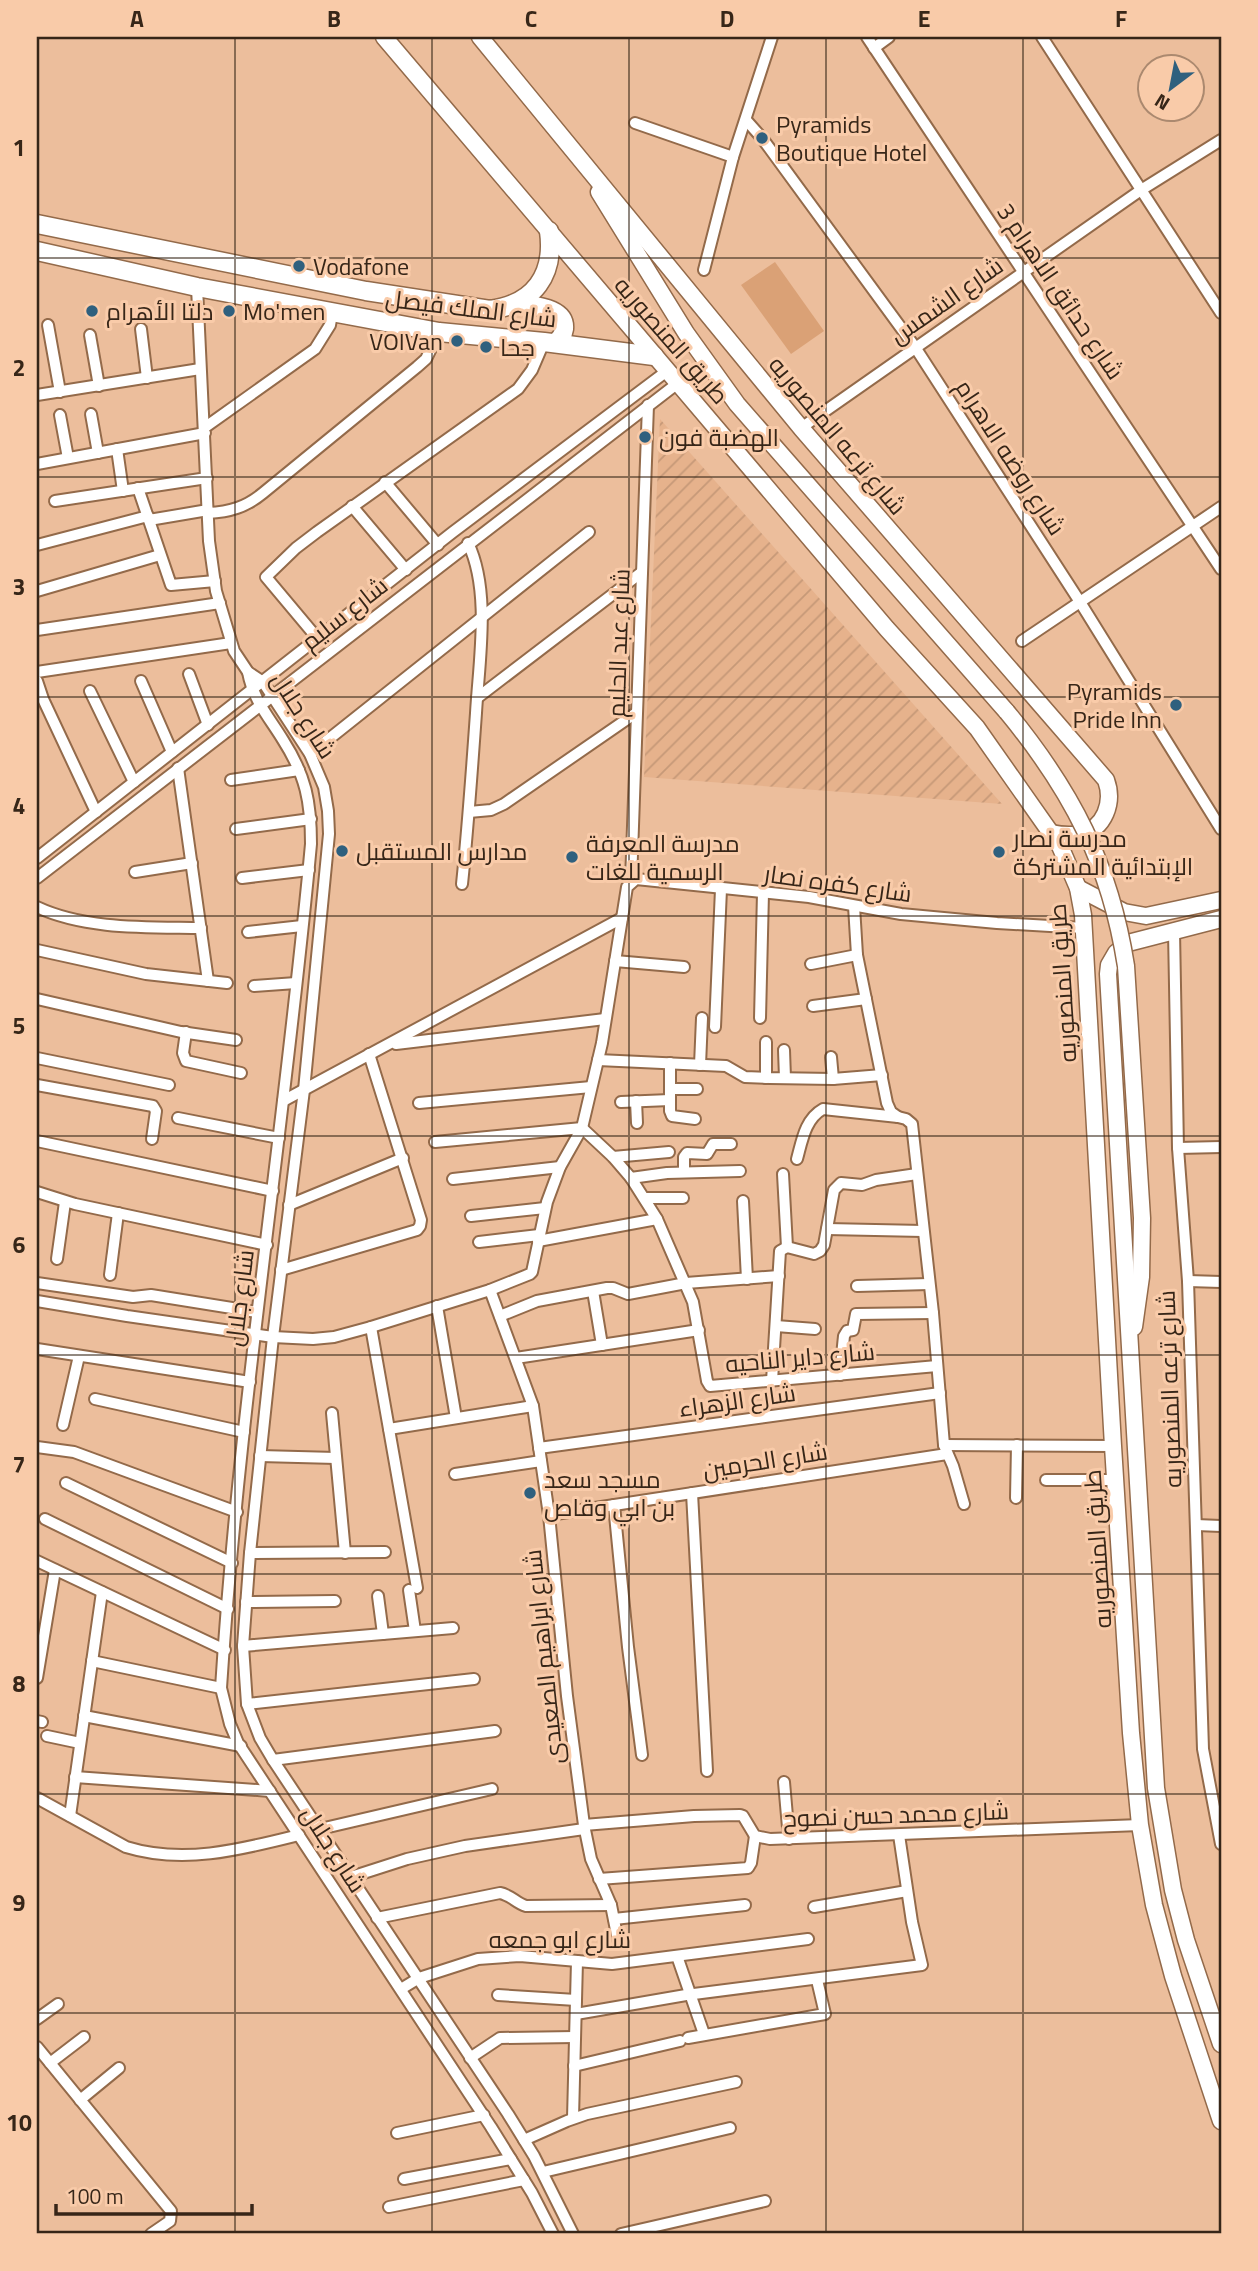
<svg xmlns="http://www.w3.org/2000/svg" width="1258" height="2271" font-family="'Titillium Web',Cairo,sans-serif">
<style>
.industrial{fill:url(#industrial-furrows)}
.pitch{fill:#daa176}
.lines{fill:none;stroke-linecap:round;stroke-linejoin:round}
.street-casing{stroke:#936a4a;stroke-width:14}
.secondary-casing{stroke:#936a4a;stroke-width:19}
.primary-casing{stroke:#936a4a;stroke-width:21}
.street{stroke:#fff;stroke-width:10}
.secondary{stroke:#fff;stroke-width:16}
.primary{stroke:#fff;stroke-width:18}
.secondary-bridge-casing{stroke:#936a4a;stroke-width:19;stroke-linecap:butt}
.secondary-bridge{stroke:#fff;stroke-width:16}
.grid{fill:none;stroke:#372618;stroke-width:2;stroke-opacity:0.55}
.poi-dot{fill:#2f607e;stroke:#f9cba9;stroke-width:2.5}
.labels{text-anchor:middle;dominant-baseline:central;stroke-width:6;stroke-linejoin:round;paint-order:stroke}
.poi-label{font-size:24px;fill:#372618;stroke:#f9cba9;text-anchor:start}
.street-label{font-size:24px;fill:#372618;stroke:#f9cba9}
.neatline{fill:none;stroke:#372618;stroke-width:2.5}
.grid-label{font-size:23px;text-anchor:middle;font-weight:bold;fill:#372618}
</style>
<defs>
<pattern id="industrial-furrows" width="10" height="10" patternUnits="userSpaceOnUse" patternTransform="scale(1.75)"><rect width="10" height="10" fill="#e6b28c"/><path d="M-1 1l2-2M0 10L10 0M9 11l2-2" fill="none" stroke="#c69978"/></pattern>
</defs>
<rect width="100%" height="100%" fill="#ecbe9c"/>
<polygon class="industrial" points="660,419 1002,804 644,777"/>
<polygon class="pitch" points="775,262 824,331 791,354 741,285"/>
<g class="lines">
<g class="street-casing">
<g id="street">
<polyline points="867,37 1221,569"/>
<polyline points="1042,37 1221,313"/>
<polyline points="874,48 889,37"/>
<polyline points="746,120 762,138 915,347 1080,602 1221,829"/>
<polyline points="635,123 733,157"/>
<polyline points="704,270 733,157 772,37"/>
<polyline points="197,287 209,541 216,591 234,651 248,672 263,682 310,754 324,787 328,811 329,834 304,1090 273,1337 250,1553 243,1646 247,1704 260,1738 273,1760 508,2114 534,2156 573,2234"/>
<polyline points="48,325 60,392"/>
<polyline points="141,329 147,378"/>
<polyline points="90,335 99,386"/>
<polyline points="37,395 200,369"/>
<polyline points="91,414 98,453"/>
<polyline points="60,415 68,458"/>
<polyline points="204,428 315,349 330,325 332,314"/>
<polyline points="801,428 1141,190 1221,140"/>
<polyline points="117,449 123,491"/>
<polyline points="37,464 205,433"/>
<polyline points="385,482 438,545"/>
<polyline points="138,488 171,585 215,581"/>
<polyline points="55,501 207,478"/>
<polyline points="352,506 406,570"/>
<path d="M208,513C230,512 246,507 263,493L417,367L426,359L439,332"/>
<polyline points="149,520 208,510"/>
<polyline points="37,545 148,516"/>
<polyline points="37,591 160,555"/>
<polyline points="37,630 220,603"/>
<polyline points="318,639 266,577 296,548 317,532 518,389 532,370 544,342"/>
<polyline points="1022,641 1221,507"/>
<polyline points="37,672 231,643"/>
<path d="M248,672C253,700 269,717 283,740C306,776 311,802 311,844C285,1126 239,1406 221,1688L230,1724L238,1743L491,2127L532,2193L553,2234"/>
<polyline points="189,674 208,725"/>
<polyline points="37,681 43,699 96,812"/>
<polyline points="141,681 172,752"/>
<polyline points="90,691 134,782"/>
<polyline points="477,698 642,572"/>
<polyline points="310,754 589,532"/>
<polyline points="178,768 208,981"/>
<polyline points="231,780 299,770"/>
<polyline points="469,812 491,810 504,804 636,713"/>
<polyline points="236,829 311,819"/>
<polyline points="37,858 453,532 667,371"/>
<polyline points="135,872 192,863"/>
<polyline points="37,878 678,383"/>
<polyline points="242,878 309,870"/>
<polyline points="631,882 648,405"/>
<path d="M462,884C468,827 472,770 476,713C479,660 491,591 468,543"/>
<polyline points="854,906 857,955 887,1103 891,1112 898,1117"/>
<path d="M37,907C86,930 148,927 201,928"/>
<polyline points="1174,931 1178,1148 1188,1281 1203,1749 1221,1844"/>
<polyline points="248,932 302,926"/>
<polyline points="37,950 146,974 227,983"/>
<polyline points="615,961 684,967"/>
<polyline points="811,964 857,955"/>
<polyline points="254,986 296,983"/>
<polyline points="37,999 181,1032 236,1040"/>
<polyline points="813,1006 866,999"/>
<polyline points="760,1018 763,893"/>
<polyline points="715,1027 721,889"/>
<polyline points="186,1032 183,1053 186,1061 241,1073"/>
<polyline points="396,1044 605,1019"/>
<polyline points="784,1050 785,1078"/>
<polyline points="831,1057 833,1079"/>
<polyline points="37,1058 169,1085"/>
<polyline points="598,1060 726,1066 745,1077 770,1078 833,1079 882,1075"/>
<polyline points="670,1063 670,1111 672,1116 695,1119"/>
<polyline points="700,1065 702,1018"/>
<polyline points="766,1078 766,1042"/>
<polyline points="37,1085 153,1106 156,1111 152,1139"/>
<polyline points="670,1089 697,1089"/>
<polyline points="283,1101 622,918"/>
<polyline points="636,1101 637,1123"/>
<polyline points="621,1102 670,1100"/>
<polyline points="419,1103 591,1087"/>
<polyline points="178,1118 279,1138"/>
<polyline points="582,1128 613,1157 631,1178 657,1219 693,1302 707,1381 710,1386 937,1366"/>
<polyline points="37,1141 273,1191"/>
<polyline points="435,1142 582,1128"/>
<polyline points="1178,1148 1221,1147"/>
<polyline points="613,1157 669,1152"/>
<path d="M797,1159C802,1141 805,1119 823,1109L898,1117L906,1119L912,1124L933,1313L944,1445L953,1466L964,1504"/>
<polyline points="684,1172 684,1157 687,1153 707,1154 713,1144 731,1144"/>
<polyline points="783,1174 787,1247"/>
<polyline points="631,1178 667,1173 740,1171"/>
<polyline points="453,1179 560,1167"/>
<polyline points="37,1192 75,1204 267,1245"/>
<polyline points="645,1198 683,1198"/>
<polyline points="743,1201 747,1279"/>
<polyline points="289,1205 403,1158"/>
<polyline points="471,1216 545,1208"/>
<polyline points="827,1229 923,1231"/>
<polyline points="538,1241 657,1219"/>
<polyline points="479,1242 539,1235"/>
<polyline points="57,1259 65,1202"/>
<polyline points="281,1270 417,1230 420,1226 421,1220 369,1054"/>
<polyline points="110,1275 118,1213"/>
<polyline points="1188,1281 1221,1282"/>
<polyline points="37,1283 133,1297 151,1295 257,1312"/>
<polyline points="857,1286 929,1284"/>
<polyline points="490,1290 533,1406 549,1515 567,1696 584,1825 591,1859 611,1905 618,1940"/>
<polyline points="593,1291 602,1345"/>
<polyline points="37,1301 127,1316 273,1337 313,1339 334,1337 371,1327 490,1290 530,1274 532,1272 547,1202 560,1167 582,1128 602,1043 627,887 636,879 809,897 901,914 997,923 1084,928"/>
<polyline points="437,1306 456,1418"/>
<polyline points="500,1316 537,1301 607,1288 613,1288 628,1294 686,1283 779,1276"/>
<polyline points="776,1326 815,1329"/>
<polyline points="371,1327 417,1588"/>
<polyline points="37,1349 250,1382"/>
<polyline points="516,1358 699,1330"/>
<polyline points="840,1375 844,1336 847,1331 853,1330 856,1314 933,1313"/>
<polyline points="772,1381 780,1251 787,1247 814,1254 820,1251 824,1245 834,1190 841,1183 862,1185 876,1180 917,1174"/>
<polyline points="95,1399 244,1432"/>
<polyline points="332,1413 345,1553"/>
<polyline points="63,1425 79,1356"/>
<polyline points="389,1429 533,1406"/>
<polyline points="944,1445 1113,1446"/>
<polyline points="37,1447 74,1452 237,1512"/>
<polyline points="539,1448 940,1393"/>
<polyline points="260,1456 336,1458"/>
<polyline points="455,1474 541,1461"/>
<polyline points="1046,1480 1116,1480"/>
<polyline points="66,1483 232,1563"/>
<polyline points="692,1493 707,1771"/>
<polyline points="1016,1498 1017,1445"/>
<polyline points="614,1505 628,1647 642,1755"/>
<polyline points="549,1515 947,1454"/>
<polyline points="45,1519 228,1609"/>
<polyline points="1196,1525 1221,1526"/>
<polyline points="250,1553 385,1552"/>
<polyline points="37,1561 225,1650"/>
<polyline points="409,1590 415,1631"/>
<polyline points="378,1596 383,1634"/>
<polyline points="246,1602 335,1601"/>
<polyline points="243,1646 453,1628"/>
<polyline points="92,1661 221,1688"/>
<polyline points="37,1678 55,1570"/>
<polyline points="247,1704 474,1679"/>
<polyline points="84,1716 241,1746"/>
<polyline points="37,1721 42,1722"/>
<polyline points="47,1736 80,1743"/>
<polyline points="273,1760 495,1731"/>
<polyline points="75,1777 270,1791"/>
<polyline points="784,1782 789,1839"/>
<path d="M37,1798L126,1847C184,1865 243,1849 299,1835"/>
<polyline points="70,1816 102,1592"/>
<polyline points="584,1825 694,1816 740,1815 743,1816 755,1836 770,1839 1140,1825"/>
<polyline points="320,1829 492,1789"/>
<polyline points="351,1877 407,1859 465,1846 584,1829"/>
<polyline points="599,1879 748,1868 751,1863 755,1836"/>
<polyline points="814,1907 907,1891"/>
<path d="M377,1918L500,1893C511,1895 516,1903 526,1906L611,1905"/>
<polyline points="614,1919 745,1905"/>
<polyline points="677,1956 704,2034"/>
<polyline points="401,1989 419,1978 478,1959 520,1956 612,1964 808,1939"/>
<polyline points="498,1995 576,2000"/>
<polyline points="576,2014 686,1995 922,1965 912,1922 899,1835"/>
<polyline points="37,2019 58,2004"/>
<polyline points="688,2038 825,2014 817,1980"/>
<polyline points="37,2047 171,2211 170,2221 151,2234"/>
<polyline points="470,2058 500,2038 575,2037"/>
<polyline points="50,2063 84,2037"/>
<polyline points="574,2066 680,2041"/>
<polyline points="80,2100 119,2068"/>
<polyline points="573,2118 577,1961"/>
<polyline points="397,2133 484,2115"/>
<polyline points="524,2140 567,2121 587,2114 736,2082"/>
<polyline points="543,2172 730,2128"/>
<polyline points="404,2179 511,2159"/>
<polyline points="389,2207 524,2180"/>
<polyline points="621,2234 765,2201"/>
</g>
</g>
<g class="secondary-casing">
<g id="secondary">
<polyline points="384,37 887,629 977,728 1060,846 1078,888 1083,915 1113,1446 1131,1733 1140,1825 1154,1905 1173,1976 1221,2121"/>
<path d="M480,37L801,428L1106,780C1114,802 1105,829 1080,834C1070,836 1061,835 1051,833"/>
<polyline points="599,192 686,333 737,404 1007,712"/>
<polyline points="1078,888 1124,912 1146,916 1221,900"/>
<polyline points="1221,919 1128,943 1116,953 1109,965 1108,974 1156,1788 1173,1890 1186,1940 1221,2044"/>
<polyline points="1126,966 1142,1218 1141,1277 1134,1327"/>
</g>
</g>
<g class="primary-casing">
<g id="primary">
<path d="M37,224L366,291L490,310C534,304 555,275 549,231"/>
<polyline points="37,251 197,287 439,332 544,342 654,356"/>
<path d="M518,303C533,306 566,307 564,329C563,336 560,339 555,343"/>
</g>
</g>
<use href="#street" class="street"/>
<use href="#secondary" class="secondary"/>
<use href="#primary" class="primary"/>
<g class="secondary-bridge-casing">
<path id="secondary-bridge" d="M1007,712C1072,791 1110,864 1126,966"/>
</g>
<use href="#secondary-bridge" class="secondary-bridge"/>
</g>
<path class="grid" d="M235,37V2234M432,37V2234M629,37V2234M826,37V2234M1023,37V2234M37,258H1221M37,477H1221M37,697H1221M37,916H1221M37,1136H1221M37,1355H1221M37,1574H1221M37,1794H1221M37,2013H1221"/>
<g class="poi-dot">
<circle cx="762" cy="138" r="7"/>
<circle cx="299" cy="266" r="7"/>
<circle cx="92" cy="311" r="7"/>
<circle cx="229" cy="311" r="7"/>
<circle cx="457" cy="341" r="7"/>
<circle cx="486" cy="347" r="7"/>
<circle cx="645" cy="437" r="7"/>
<circle cx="1176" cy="705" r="7"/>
<circle cx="342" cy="851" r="7"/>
<circle cx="999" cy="852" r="7"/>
<circle cx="572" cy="857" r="7"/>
<circle cx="530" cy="1493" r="7"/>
</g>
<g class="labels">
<g class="poi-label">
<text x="776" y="124">Pyramids<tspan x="776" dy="28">Boutique Hotel</tspan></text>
<text x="313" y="266">Vodafone</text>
<text x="106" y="311">دلتا الأهرام</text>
<text x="243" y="311">Mo'men</text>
<text x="443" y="341" text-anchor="end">VOIVan</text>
<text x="500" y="347">جحا</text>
<text x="659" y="437">الهضبة فون</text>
<text x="1162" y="691" text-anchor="end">Pyramids<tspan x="1162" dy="28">Pride Inn</tspan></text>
<text x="1013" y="838">مدرسة نصار<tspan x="1013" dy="28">الإبتدائية المشتركة</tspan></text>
<text x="586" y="843">مدرسة المعرفة<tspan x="586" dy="28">الرسمية للغات</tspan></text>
<text x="356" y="851">مدارس المستقبل</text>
<text x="544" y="1479">مسجد سعد<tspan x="544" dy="28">بن ابي وقاص</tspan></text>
</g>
<g class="street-label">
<text transform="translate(1061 291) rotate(56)">شارع حدائق الاهرام 3</text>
<text transform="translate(946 300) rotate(-35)">شارع الشمس</text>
<text transform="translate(471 308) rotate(7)">شارع الملك فيصل</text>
<text transform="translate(672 340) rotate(49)">طريق المنصوريه</text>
<text transform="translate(838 435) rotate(50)">شارع ترعه المنصوريه</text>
<text transform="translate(1011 457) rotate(57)">شارع روضه الاهرام</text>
<text transform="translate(344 613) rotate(-38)">شارع سليم</text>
<text transform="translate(618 643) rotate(-88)">شارع عبد الحليم</text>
<text transform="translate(304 715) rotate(57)">شارع جلال</text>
<text transform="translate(838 883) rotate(8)">شارع كفره نصار</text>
<text transform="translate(1062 983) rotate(-94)">طريق المنصوريه</text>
<text transform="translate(239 1298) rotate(-83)">شارع جلال</text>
<text transform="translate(800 1357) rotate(-5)">شارع داير الناحيه</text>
<text transform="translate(1169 1389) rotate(-92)">شارع ترعه المنصوريه</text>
<text transform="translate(737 1400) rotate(-8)">شارع الزهراء</text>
<text transform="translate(765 1460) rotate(-9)">شارع الحرمين</text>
<text transform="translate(1097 1549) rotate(-94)">طريق المنصوريه</text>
<text transform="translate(543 1657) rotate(-96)">شارع ابراهيم الصعيدى</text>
<text transform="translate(896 1814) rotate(-2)">شارع محمد حسن نصوح</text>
<text transform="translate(334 1849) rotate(57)">شارع جلال</text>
<text x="560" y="1939">شارع ابو جمعه</text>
</g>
</g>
<rect width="1258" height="2271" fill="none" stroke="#f9cba9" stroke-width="77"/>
<g transform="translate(1171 88) rotate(212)"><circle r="33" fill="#f9cba9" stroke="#ab896f" stroke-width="2"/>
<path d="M0-5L12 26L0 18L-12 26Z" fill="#2f607e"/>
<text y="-10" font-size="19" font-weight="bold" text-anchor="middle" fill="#372618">N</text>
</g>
<path d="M56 2204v10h196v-10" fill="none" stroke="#372618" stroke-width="3.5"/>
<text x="66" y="2204" font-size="21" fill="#372618" stroke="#f9cba9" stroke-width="5" paint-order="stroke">100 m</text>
<rect x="38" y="38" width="1182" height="2194" class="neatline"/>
<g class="grid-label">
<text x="137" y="27">A</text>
<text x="334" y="27">B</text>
<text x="531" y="27">C</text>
<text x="727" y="27">D</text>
<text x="924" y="27">E</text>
<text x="1121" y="27">F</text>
<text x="19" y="156">1</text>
<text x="19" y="376">2</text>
<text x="19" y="595">3</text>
<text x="19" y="814">4</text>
<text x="19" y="1034">5</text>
<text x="19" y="1253">6</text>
<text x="19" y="1473">7</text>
<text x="19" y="1692">8</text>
<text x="19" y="1911">9</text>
<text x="19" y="2131">10</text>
</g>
</svg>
